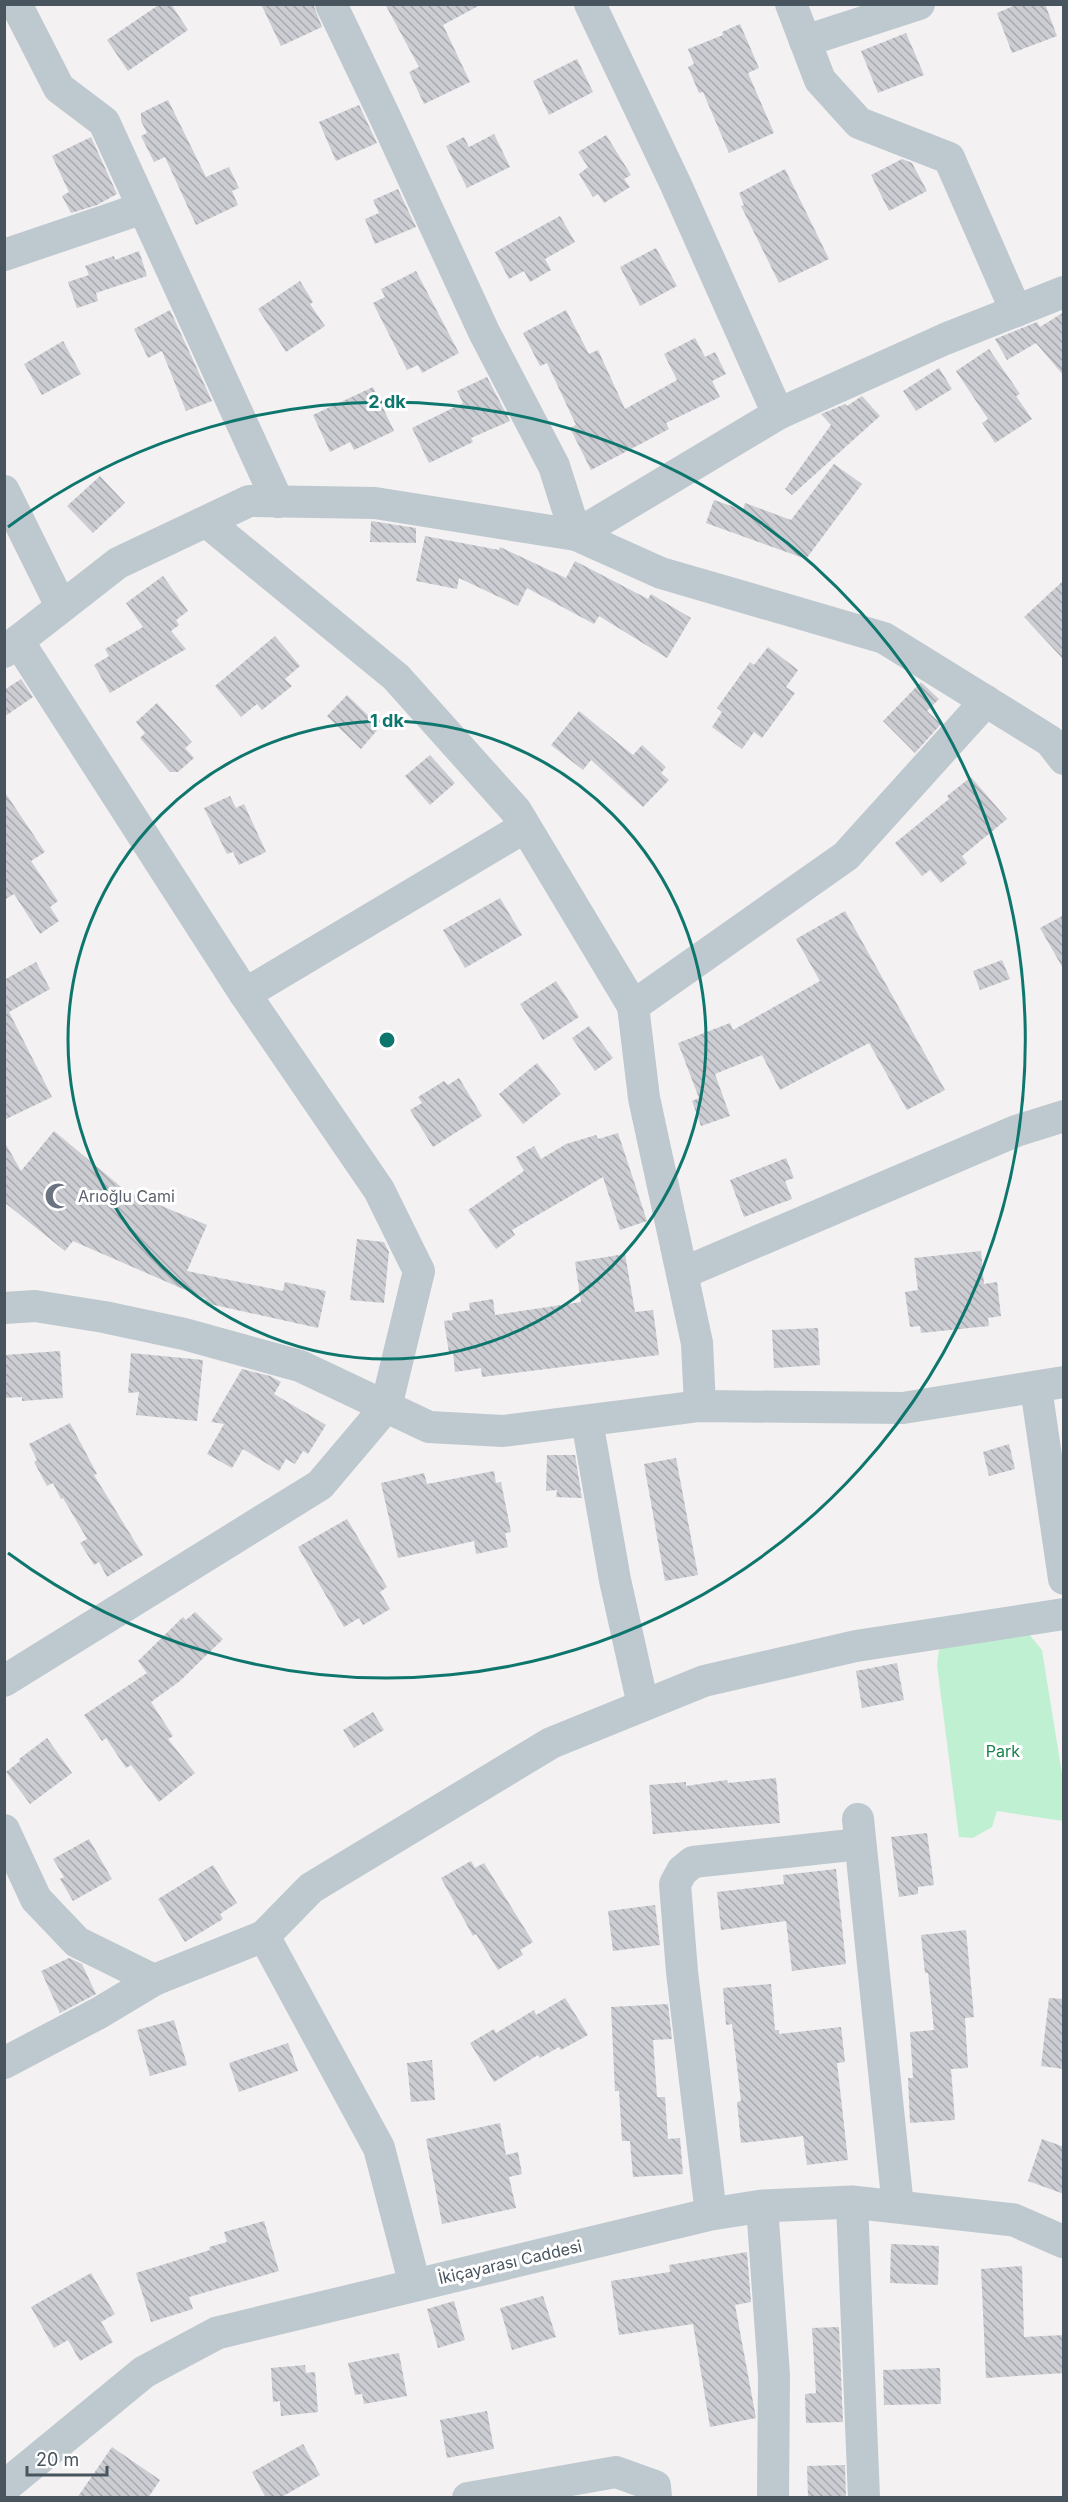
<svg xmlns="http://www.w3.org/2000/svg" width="1068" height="2502" font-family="Inter,sans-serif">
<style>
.green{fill:#c0f0d2}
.building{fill:url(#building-back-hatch)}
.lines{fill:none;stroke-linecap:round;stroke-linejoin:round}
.minor{stroke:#bec8cf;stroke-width:32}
.tertiary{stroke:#bec8cf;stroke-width:33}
.ring{fill:none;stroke:#0f766e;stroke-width:3}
.labels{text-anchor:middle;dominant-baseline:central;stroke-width:6;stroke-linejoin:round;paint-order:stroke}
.worship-label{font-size:16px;fill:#5b616d;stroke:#fff;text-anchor:start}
.park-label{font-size:16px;fill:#18814c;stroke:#fff}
.street-label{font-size:16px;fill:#48545e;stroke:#fff}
.centre{fill:#0f766e;stroke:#fff;stroke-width:3}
.ring-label{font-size:18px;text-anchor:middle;font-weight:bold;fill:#0f766e;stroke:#fff;stroke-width:6;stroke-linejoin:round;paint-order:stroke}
</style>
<defs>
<pattern id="building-back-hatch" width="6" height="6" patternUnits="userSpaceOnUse" patternTransform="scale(1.5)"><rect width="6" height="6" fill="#cbcdd3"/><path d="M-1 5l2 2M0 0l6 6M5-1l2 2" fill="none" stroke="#a7a9ae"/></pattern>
</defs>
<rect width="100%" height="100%" fill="#f3f1f1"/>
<polygon class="green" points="1028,1633 1042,1650 1063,1780 1063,1821 997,1811 992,1827 973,1838 959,1837 937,1665 939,1650 953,1641"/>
<g class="building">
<polygon points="160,4 171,4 188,30 128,71 107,40"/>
<polygon points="261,4 313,4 322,27 281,46"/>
<polygon points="385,4 482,4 443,25 470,82 424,104 409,72 419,67"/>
<polygon points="1018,4 1045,4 1057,36 1012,53 997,13"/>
<polygon points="740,24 759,68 748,73 774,133 729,153 703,92 699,93 688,67 694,64 688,49 723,35 722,32"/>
<polygon points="906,33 924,75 878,93 861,51"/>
<polygon points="577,59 593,92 549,115 533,81"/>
<polygon points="168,100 206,177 229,167 239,188 232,191 238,205 196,225 165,157 154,162 141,136 147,133 141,121 141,113"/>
<polygon points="359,105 377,143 336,161 319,122"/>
<polygon points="494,134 510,167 467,188 446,146 464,137 469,147"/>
<polygon points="606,135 631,175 624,179 630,187 604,203 598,194 593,197 579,174 588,167 578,152"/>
<polygon points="91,137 117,194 97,205 71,213 62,196 69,192 52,156"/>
<polygon points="902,159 912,163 927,191 889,211 871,175"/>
<polygon points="785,169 829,259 779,283 741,206 744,205 739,193"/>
<polygon points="398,189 416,227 375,244 365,219 379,213 373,200"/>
<polygon points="560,216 575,242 545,259 551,270 530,282 524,271 509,279 495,252"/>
<polygon points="656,248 677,286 640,306 620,267"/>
<polygon points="139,251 147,276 96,293 98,301 77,308 68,282 89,275 85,266 114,256 115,260"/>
<polygon points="416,271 459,353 422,373 418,365 407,370 373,303 385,297 381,289"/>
<polygon points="300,281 313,302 310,304 325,326 286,352 258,309"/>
<polygon points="170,310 212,401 186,411 162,351 148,358 134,329"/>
<polygon points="566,310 589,354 598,350 625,409 677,380 664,354 695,338 705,357 715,352 726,374 712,381 720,397 666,423 669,429 591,470 570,428 576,425 547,363 540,366 523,333"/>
<polygon points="1064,312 1064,376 1036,343 1007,360 995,339 1037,322 1040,327"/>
<polygon points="63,341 81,374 42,395 24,364"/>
<polygon points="989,349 1020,394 1016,396 1032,419 995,443 982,423 988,419 956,371"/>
<polygon points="939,368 952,389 916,411 903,391"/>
<polygon points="487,377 510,421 471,438 473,442 429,463 412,428 463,403 457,391"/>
<polygon points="373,387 394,431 354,450 350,442 330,452 313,415"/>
<polygon points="862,396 880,416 792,495 785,489 831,425 821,414 845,404 847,406"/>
<polygon points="834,464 862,484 806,559 706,523 714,500 743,510 745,503 791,520"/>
<polygon points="100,476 125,503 93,533 67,506"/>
<polygon points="371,521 416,528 416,543 370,542"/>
<polygon points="425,536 499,550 500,547 566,578 575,561 648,599 651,594 691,618 667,658 599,616 594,624 527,588 518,606 459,578 457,589 416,581"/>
<polygon points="163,576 188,611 176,620 179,625 171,631 186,649 110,693 94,665 109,656 105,649 143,627 126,603"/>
<polygon points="1064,580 1064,660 1024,617"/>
<polygon points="275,636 300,666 285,679 292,686 262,710 257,704 241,717 215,686"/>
<polygon points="768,647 798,670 786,687 795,693 762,738 754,732 742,749 712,727 722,712 717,708 750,662 754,665"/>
<polygon points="21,679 33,697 4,717 4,690"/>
<polygon points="921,682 939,699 927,711 941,724 915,753 883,721"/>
<polygon points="347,695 380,727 361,749 327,716"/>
<polygon points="157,703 192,742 185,748 194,758 178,772 170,772 140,738 145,733 136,722"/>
<polygon points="579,711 633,755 642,745 666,767 661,773 669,780 643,807 591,760 583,770 551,745"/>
<polygon points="430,755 455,783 430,805 405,776"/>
<polygon points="971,777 1007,819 962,856 967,863 941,883 930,870 922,876 895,843 949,799 947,796"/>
<polygon points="4,791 45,852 31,861 58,901 50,907 59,921 40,934 14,894 4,900"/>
<polygon points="230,796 236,808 244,804 266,852 239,865 233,852 227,854 204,808"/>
<polygon points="500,898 522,935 465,968 443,930"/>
<polygon points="845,911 945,1090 907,1110 869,1043 780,1090 762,1055 715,1074 730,1116 701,1126 692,1101 699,1098 678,1043 730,1023 733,1030 820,981 796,939"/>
<polygon points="1064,915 1064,970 1040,928"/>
<polygon points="1002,960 1010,979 980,990 973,971"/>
<polygon points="36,962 50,989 9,1012 52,1097 4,1120 4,980"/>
<polygon points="556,981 579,1017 543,1040 520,1004"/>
<polygon points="589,1026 613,1058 595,1071 572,1038"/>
<polygon points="537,1063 561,1094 523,1124 499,1094"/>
<polygon points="459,1078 482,1116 433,1147 410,1110 422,1103 418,1097 444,1081 448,1085"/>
<polygon points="54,1131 126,1191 207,1225 187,1271 283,1291 285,1282 326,1291 318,1328 205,1303 206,1299 73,1241 65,1251 4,1202 4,1141 21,1171"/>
<polygon points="618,1133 647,1221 620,1230 603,1177 512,1230 515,1235 496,1249 468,1210 524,1171 516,1157 534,1146 541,1159 566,1144 596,1135 598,1139"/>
<polygon points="786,1158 794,1178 785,1181 792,1199 744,1217 730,1180"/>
<polygon points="357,1239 384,1242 389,1252 384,1303 350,1300"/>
<polygon points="981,1251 984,1284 997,1282 1001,1316 988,1318 989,1326 921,1333 920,1326 910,1327 905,1292 918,1290 914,1258"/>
<polygon points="625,1254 635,1312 653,1310 659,1355 482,1377 481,1368 455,1372 453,1353 449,1353 444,1321 453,1320 452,1313 470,1310 469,1303 493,1299 495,1315 581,1302 575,1262"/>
<polygon points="818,1328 820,1365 774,1368 772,1330"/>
<polygon points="60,1351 63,1398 22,1401 22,1397 4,1398 4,1355"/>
<polygon points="131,1353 203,1360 197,1421 136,1415 139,1392 128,1393"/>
<polygon points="242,1369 270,1376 281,1382 274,1394 326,1425 308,1454 303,1451 295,1464 286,1459 279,1471 243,1449 232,1468 207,1454 224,1424 211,1422"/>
<polygon points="70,1423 97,1474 94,1475 143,1555 107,1577 99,1562 94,1565 80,1543 87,1539 63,1498 61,1499 53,1483 47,1486 34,1462 37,1460 29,1444"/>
<polygon points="1009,1444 1015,1469 989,1476 983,1452"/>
<polygon points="547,1455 575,1455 582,1498 556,1497 557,1490 546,1491"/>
<polygon points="676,1458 698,1575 665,1581 644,1464"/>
<polygon points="494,1471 496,1483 501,1482 511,1532 505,1533 508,1547 476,1554 474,1541 398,1558 381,1483 424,1473 427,1484"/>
<polygon points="347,1519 387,1587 380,1592 390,1609 363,1625 359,1618 344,1627 298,1547"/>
<polygon points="195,1612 223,1639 180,1681 151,1702 173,1736 168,1739 195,1773 159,1802 131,1765 126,1768 106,1738 102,1741 84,1715 147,1673 138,1661 183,1617 186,1620"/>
<polygon points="897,1663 904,1700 862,1708 856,1671"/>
<polygon points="373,1712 384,1730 354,1748 343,1730"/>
<polygon points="47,1738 72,1773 30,1804 6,1772 20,1761 19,1759"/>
<polygon points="776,1778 780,1823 653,1834 649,1785 686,1782 686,1786 727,1780 728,1783"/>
<polygon points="927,1833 934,1885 918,1887 918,1894 899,1897 891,1837"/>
<polygon points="89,1839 112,1879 73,1901 60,1879 64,1877 53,1859"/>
<polygon points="471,1861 475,1868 484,1863 533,1942 520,1950 523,1955 498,1970 476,1934 473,1936 441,1878"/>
<polygon points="213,1865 237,1903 220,1914 223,1919 185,1942 158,1899"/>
<polygon points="836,1869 846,1964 792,1971 786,1921 721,1930 717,1892 784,1884 783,1875"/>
<polygon points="655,1905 660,1945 613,1951 608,1911"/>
<polygon points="966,1930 974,2017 965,2018 968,2068 951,2069 955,2120 910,2123 908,2078 913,2078 910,2032 934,2030 928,1973 925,1973 921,1935"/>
<polygon points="69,1958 82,1964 96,1994 60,2013 41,1971"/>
<polygon points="771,1984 775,2030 779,2030 779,2034 841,2027 845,2062 837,2063 848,2160 807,2165 803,2136 741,2143 737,2102 741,2101 732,2024 726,2025 723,1988"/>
<polygon points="565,1998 588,2035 561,2050 559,2047 540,2058 538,2055 494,2082 470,2043 494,2029 496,2033 534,2010 536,2015"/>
<polygon points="1049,1998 1064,1999 1064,2069 1041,2066"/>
<polygon points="668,2004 672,2039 653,2040 657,2097 665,2097 668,2139 680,2138 683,2174 633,2177 630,2141 622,2141 619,2091 615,2091 611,2007"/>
<polygon points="174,2020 187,2065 150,2076 137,2030"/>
<polygon points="288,2043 298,2071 239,2092 229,2063"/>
<polygon points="432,2060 435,2100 411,2102 407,2063"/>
<polygon points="500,2123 506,2155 518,2152 522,2174 509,2177 516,2208 442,2224 426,2139"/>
<polygon points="1042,2139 1064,2147 1064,2194 1028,2181"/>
<polygon points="264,2221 279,2271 189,2297 193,2309 151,2322 136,2273 210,2250 209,2247 227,2242 224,2232"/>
<polygon points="891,2244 939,2246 938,2285 890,2283"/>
<polygon points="747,2252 751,2302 735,2305 756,2418 710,2427 693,2324 619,2335 611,2281 670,2272 669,2265"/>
<polygon points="1022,2266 1024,2337 1064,2335 1064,2373 986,2378 981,2269"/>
<polygon points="91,2273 115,2314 101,2322 113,2342 80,2361 68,2340 54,2348 31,2307"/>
<polygon points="543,2296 556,2337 512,2350 500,2308"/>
<polygon points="454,2301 465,2340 438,2348 427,2309"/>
<polygon points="839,2327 843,2422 806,2423 805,2394 816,2393 812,2328"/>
<polygon points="399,2353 407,2396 364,2404 362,2394 355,2395 348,2363"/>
<polygon points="305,2365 306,2373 315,2372 318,2412 281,2416 280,2401 273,2402 271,2368"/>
<polygon points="940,2368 941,2404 884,2405 883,2370"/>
<polygon points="487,2411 494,2449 447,2458 440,2420"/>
<polygon points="303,2444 320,2475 280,2498 266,2498 252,2472"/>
<polygon points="112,2447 160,2480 148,2498 77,2498"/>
<polygon points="845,2465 846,2498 808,2498 807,2466"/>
</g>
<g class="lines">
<g class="minor">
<polyline points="16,4 59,88 104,122 278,502"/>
<polyline points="331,4 385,117 484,332 554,466 576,535 661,573 884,638 1050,741 1064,759"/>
<polyline points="590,4 676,185 778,414"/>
<polyline points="791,4 820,80 859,123 949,158 1016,311"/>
<polyline points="805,41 919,4"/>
<polyline points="4,255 143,208"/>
<polyline points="4,491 61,606"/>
<polyline points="207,522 396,677 516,811 633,1006 846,856 986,701"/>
<polyline points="18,641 245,994"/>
<polyline points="4,652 118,563 249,501 375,503 576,535 778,414 945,339 1064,292"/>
<polyline points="633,1006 644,1098 697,1343 700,1406"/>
<polyline points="683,1273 1016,1131 1064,1116"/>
<polyline points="4,1308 35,1306 104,1317 184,1334 300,1366 429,1427 503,1431 700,1406 903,1408 1064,1382"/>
<polyline points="1036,1388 1064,1579"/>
<polyline points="587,1421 615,1580 643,1705"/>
<polyline points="4,1681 320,1485 386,1407 419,1271 379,1190 245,994 525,827"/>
<polyline points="858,1819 898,2207"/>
<polyline points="4,1830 36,1899 77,1942 154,1980 264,1936 311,1888 551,1743 704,1681 856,1646 1064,1614"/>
<polyline points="264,1936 379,2148 415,2285"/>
<polyline points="4,2063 99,2013 154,1980"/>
<polyline points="852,2202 864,2498"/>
<polyline points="762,2206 774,2375 773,2498"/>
<polyline points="711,2214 682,1972 675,1884 682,1871 693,1862 860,1844"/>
<polyline points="468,2498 616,2472 655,2486 656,2498"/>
</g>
<polyline class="tertiary" points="4,2487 144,2372 217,2333 711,2214 762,2206 852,2202 1014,2220 1064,2242"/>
</g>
<g class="ring">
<circle cx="387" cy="1040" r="319"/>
<path d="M8 527A638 638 0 1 1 8 1553"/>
</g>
<defs>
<g id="mosque-bare" transform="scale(2.07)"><path d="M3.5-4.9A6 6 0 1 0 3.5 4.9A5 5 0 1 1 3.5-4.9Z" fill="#6b7280" stroke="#fff" stroke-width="2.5" paint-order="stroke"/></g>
</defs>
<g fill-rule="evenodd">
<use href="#mosque-bare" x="58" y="1196"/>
</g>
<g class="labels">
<g class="worship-label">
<text x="78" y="1196">Arıoğlu Cami</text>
</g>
<g class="park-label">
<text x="1003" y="1751">Park</text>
</g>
<g class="street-label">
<text transform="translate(510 2262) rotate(-13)">İkiçayarası Caddesi</text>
</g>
</g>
<circle cx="387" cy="1040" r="9" class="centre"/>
<g class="ring-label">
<text x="387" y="408">2 dk</text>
<text x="387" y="727">1 dk</text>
</g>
<rect width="1068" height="2502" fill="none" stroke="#48545e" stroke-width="12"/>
<path d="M27 2466v9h80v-9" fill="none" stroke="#48545e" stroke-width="3"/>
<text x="36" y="2466" font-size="18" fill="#48545e" stroke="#ffffff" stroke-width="4.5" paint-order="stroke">20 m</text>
</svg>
